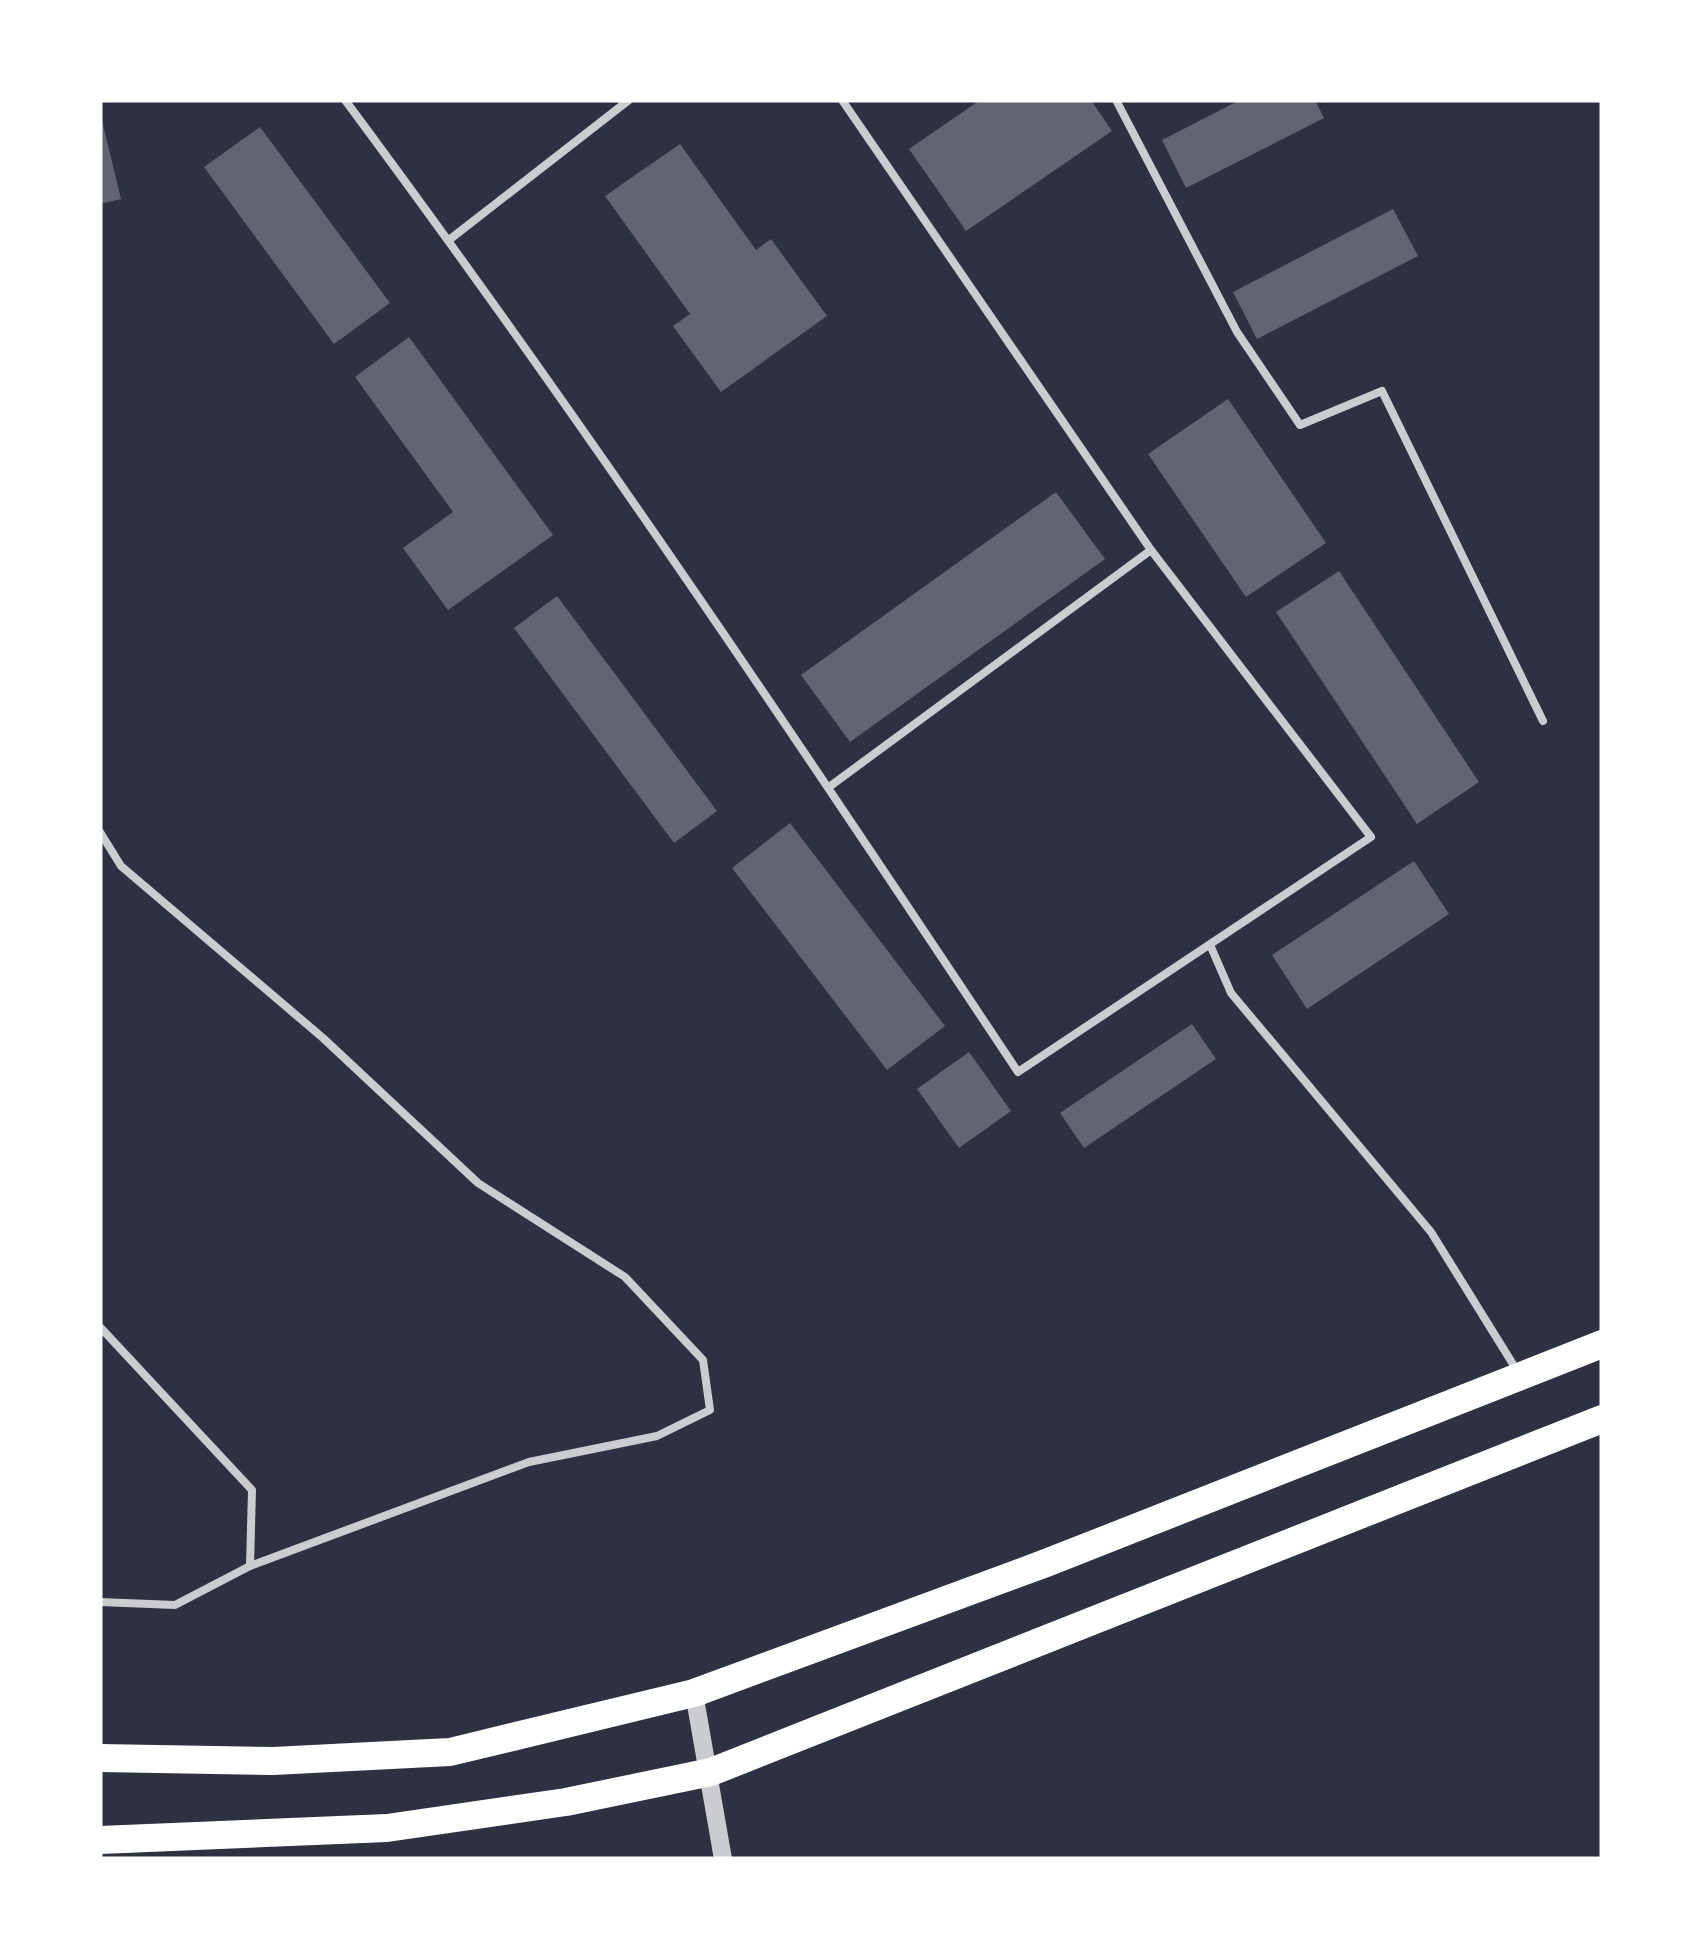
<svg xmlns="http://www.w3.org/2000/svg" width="1702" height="1959" font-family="'IBM Plex Serif',serif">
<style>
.building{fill:#626471}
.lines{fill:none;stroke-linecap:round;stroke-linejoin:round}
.service{stroke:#caccd0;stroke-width:8}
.tertiary{stroke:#caccd0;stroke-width:18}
.trunk{stroke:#fff;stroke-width:28}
</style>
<rect width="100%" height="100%" fill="#2d3142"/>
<g class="building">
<polygon points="980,100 1091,100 1112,131 966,231 909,149"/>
<polygon points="1240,100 1315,100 1324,118 1186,188 1162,140"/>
<polygon points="100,112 121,199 100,204"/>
<polygon points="260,127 390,303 334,344 204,167"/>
<polygon points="680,144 756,250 771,239 827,316 721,392 673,326 690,314 605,196"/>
<polygon points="1393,209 1418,256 1257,339 1233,292"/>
<polygon points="409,337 553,535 448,610 403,548 453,512 355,377"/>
<polygon points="1228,399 1326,543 1246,597 1148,454"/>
<polygon points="1056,492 1105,559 850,742 801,675"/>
<polygon points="1339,571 1479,782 1417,824 1276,612"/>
<polygon points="557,596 717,811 674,843 514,628"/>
<polygon points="790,823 945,1026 887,1070 732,868"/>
<polygon points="1414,861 1449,914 1307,1009 1272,955"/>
<polygon points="1192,1024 1216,1059 1084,1148 1060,1113"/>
<polygon points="969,1052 1011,1111 959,1148 917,1089"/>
</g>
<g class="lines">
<g class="service">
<path d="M345,100C580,416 800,744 1018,1072L1371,837L1151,550L842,100"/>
<polyline points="1116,100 1237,332 1300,425 1382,391 1543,721"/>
<polyline points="449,240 629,100"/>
<polyline points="829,787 1151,550"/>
<polyline points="100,832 121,866 323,1038 478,1183 625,1277 703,1360 710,1410 657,1436 529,1462 250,1566"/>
<polyline points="1211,947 1231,993 1431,1232 1516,1369"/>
<polyline points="100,1327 252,1490 250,1566 175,1605 100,1602"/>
</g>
<polyline class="tertiary" points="694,1693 723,1859"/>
<g class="trunk">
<polyline points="100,1758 273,1761 450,1752 694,1693 1046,1563 1602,1344"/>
<polyline points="100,1840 387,1828 566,1802 711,1772 1602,1419"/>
</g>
</g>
<rect width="1702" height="1959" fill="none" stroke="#ffffff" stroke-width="205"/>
</svg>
